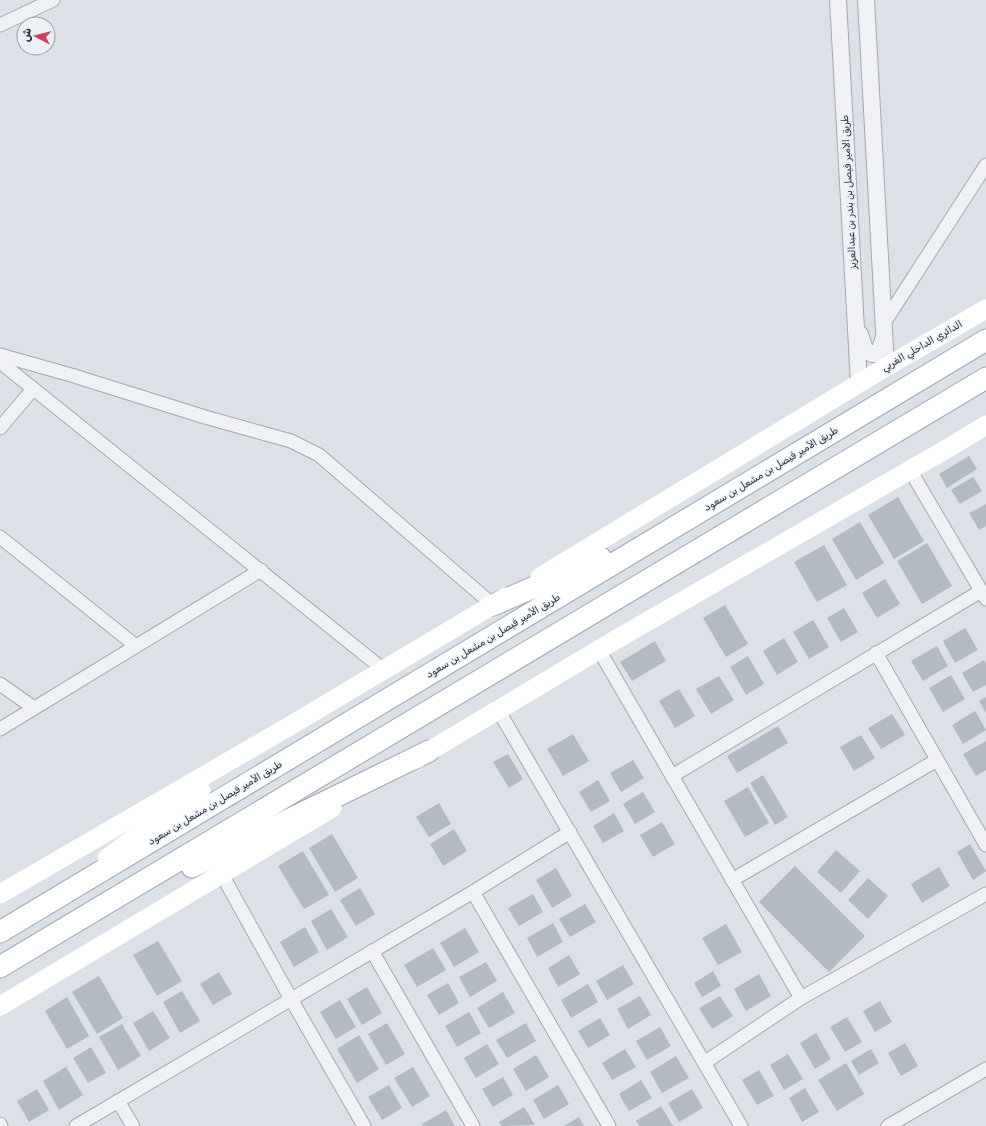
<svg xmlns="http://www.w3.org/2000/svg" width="986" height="1126" font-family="Rubik,Vazirmatn,sans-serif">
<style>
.building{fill:#b3bac3}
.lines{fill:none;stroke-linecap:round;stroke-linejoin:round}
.minor-casing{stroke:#a2a8b1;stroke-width:15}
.tertiary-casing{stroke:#a2a8b1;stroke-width:18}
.primary-casing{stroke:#9ba6b2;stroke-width:23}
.minor{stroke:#eff1f5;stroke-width:13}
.tertiary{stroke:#eff1f5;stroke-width:16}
.secondary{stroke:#fff;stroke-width:19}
.primary{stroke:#fff;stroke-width:21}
.labels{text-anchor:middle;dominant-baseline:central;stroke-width:3;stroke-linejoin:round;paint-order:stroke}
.street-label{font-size:10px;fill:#262f3d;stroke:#ebf0f4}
</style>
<rect width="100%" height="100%" fill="#dce1e7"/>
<g class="building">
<polygon points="969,456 977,469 947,488 939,474"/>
<polygon points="973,477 982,491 960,504 951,490"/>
<polygon points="898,497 924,541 894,559 868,515"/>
<polygon points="986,504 986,526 979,530 969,513"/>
<polygon points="860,522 884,563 856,580 832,539"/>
<polygon points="927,543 952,586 922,604 897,561"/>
<polygon points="824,545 847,585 817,602 794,562"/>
<polygon points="885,579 900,604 877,618 862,593"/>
<polygon points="725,605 748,644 726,657 703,618"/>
<polygon points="844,608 858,632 841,642 827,618"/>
<polygon points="813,620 829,647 809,659 793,632"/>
<polygon points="965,628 978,650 955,663 943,641"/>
<polygon points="784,638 798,662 777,675 763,651"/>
<polygon points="655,641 666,661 632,681 620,662"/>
<polygon points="937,646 948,666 923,681 911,661"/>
<polygon points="748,656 764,684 746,695 730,667"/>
<polygon points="984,660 986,664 986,685 973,692 962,673"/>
<polygon points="951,675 965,699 943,712 929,688"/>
<polygon points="719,676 734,700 711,714 696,689"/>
<polygon points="679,689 695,716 675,728 659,701"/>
<polygon points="986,697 986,713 979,701"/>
<polygon points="975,711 986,730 963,744 952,725"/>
<polygon points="892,714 905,735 881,749 868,728"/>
<polygon points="778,726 788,743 737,773 727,756"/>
<polygon points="573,734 589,761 563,776 547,749"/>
<polygon points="861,735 875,758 854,771 840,747"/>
<polygon points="986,741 986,770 976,776 963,754"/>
<polygon points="508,754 523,779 509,788 493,762"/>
<polygon points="633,760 644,778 621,792 610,773"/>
<polygon points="763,775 788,817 775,825 750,783"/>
<polygon points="598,780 610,801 591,812 579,792"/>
<polygon points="748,787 769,823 745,837 724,801"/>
<polygon points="643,792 655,812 635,824 623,804"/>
<polygon points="439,803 451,824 429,837 416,817"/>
<polygon points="614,813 624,831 603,843 593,826"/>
<polygon points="662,822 675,844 653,857 640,835"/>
<polygon points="454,829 467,851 443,866 430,844"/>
<polygon points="332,834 358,878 335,892 309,848"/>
<polygon points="970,844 986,871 973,880 957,852"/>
<polygon points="836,850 860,871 841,893 817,872"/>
<polygon points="303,851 329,895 304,909 278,866"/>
<polygon points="795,866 865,936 829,972 759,902"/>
<polygon points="939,867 950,886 922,903 911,884"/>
<polygon points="556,868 572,896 552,908 536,880"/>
<polygon points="868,878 888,896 868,919 848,900"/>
<polygon points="360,888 375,914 356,926 340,900"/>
<polygon points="533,894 543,912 519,926 508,908"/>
<polygon points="585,904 596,922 570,937 559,919"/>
<polygon points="331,909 348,937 327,950 311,921"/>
<polygon points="553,923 563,942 537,957 527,938"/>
<polygon points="726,924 742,952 718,965 702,938"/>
<polygon points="305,927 319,952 294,967 280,942"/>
<polygon points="465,928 479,952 454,967 440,943"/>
<polygon points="158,941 182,981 157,996 133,955"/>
<polygon points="433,948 446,970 417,987 404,965"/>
<polygon points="569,955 580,974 558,987 548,968"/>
<polygon points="486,962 497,981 470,997 459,977"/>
<polygon points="623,965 634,984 607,1000 596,981"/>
<polygon points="713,971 721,986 702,997 694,983"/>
<polygon points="219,972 232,994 213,1005 200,984"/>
<polygon points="759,974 771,996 746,1011 734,989"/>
<polygon points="99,976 123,1018 97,1034 72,992"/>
<polygon points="448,983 459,1003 439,1015 427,995"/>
<polygon points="588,984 598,1002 571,1018 561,1000"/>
<polygon points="367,987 382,1013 362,1025 347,999"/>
<polygon points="182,991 200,1021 180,1033 163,1002"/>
<polygon points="503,992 515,1013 489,1028 477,1008"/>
<polygon points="640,996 651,1015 628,1029 617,1009"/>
<polygon points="720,996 733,1016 712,1029 699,1008"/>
<polygon points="67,997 89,1036 67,1049 45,1011"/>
<polygon points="340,1000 356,1027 336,1039 320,1012"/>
<polygon points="880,1001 892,1022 875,1032 863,1011"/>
<polygon points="153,1011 170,1038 149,1051 133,1023"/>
<polygon points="469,1012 481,1033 457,1047 445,1026"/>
<polygon points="847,1017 862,1042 845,1052 830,1027"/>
<polygon points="600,1018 610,1035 588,1048 578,1031"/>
<polygon points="387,1023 405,1054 386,1065 368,1034"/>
<polygon points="526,1023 536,1041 507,1058 496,1040"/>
<polygon points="122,1024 141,1056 118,1070 99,1037"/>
<polygon points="660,1027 671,1046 647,1060 636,1041"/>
<polygon points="816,1033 831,1059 815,1069 800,1043"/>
<polygon points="359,1035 379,1069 357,1083 337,1049"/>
<polygon points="905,1043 918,1066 901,1076 888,1053"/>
<polygon points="487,1044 499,1064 476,1078 464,1058"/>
<polygon points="91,1047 106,1073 88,1083 73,1058"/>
<polygon points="625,1049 636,1067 612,1080 602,1063"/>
<polygon points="871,1049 879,1063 859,1075 851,1061"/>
<polygon points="788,1054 803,1079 784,1090 770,1065"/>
<polygon points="536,1055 549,1077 526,1091 513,1069"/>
<polygon points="676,1056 689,1078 662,1093 650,1072"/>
<polygon points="846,1063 864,1094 837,1111 818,1080"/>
<polygon points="66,1067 83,1095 59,1110 43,1081"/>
<polygon points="413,1067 430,1096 412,1107 394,1078"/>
<polygon points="759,1070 774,1096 757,1105 742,1080"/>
<polygon points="503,1077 513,1095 493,1107 482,1089"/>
<polygon points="641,1080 652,1098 629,1111 619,1094"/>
<polygon points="389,1085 402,1108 382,1120 368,1097"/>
<polygon points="558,1085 569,1104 544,1119 533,1100"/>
<polygon points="805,1088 819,1112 802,1122 789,1098"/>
<polygon points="37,1089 49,1110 29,1122 17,1101"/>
<polygon points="692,1089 703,1108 679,1122 668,1103"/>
<polygon points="661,1106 673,1126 640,1126 636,1121"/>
<polygon points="524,1107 535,1125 502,1126 499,1122"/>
<polygon points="446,1110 455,1126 423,1126 422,1124"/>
<polygon points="579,1117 584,1126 564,1126"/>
</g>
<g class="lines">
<g class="minor-casing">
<g id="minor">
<polyline points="0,25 53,0"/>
<polyline points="884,323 986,165"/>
<polyline points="0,355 71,375 205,417 291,441 319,455 493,605"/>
<polyline points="0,362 384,670"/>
<polyline points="0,428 33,389"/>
<polyline points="910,470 986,599"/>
<polyline points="0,537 136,646"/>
<polyline points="599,650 672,776 981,591"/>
<polyline points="876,653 986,845"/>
<polyline points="0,684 34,708"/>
<polyline points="497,708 741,1126"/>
<polyline points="0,729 261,570"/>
<polyline points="672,776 801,998 704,1063"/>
<polyline points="570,832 473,892 609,1126"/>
<polyline points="221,873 291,999 364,1126"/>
<polyline points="732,880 937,760"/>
<polyline points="372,951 473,1126"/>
<polyline points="801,998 986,894"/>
<polyline points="118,1101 133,1126"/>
<polyline points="0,1124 1,1126"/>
<polyline points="76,1126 473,892"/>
<polyline points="888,1126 986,1069"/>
</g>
</g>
<g class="tertiary-casing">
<g id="tertiary">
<polyline points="838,0 859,384"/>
<polyline points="866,0 886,367"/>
<polyline points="860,334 865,350 872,354 877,354 880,349 884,337"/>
</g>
</g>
<g class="primary-casing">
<g id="primary">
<polyline points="493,605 601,558"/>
<polyline points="192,867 429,751"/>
<polyline points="0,932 986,340"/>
<polyline points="0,967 986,378"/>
</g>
</g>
<use href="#minor" class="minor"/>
<use href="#tertiary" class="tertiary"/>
<g class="secondary">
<polyline points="540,577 886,367 986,309"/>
<polyline points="416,759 617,639 950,447 986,425"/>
<polyline points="107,858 201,790"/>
<polyline points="0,894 288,727 506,597"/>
<polyline points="0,1006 332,808"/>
</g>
<use href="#primary" class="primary"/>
</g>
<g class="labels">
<g class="street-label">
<text transform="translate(849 192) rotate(-93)">طريق الامير فيصل بن بندر بن عبدالعزيز</text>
<text transform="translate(922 346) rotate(-30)">الدائري الداخلي الغربي</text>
<text transform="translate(771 469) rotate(-31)">طريق الأمير فيصل بن مشعل بن سعود</text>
<text transform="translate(493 636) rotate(-31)">طريق الأمير فيصل بن مشعل بن سعود</text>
<text transform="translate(215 803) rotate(-31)">طريق الأمير فيصل بن مشعل بن سعود</text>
</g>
</g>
<g transform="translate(36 36) rotate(277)"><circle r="19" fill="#ebf0f4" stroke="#9ca3ab"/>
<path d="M0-3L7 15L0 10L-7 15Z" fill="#cf3e5a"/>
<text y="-6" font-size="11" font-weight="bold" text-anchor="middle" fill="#262f3d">ش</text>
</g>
</svg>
